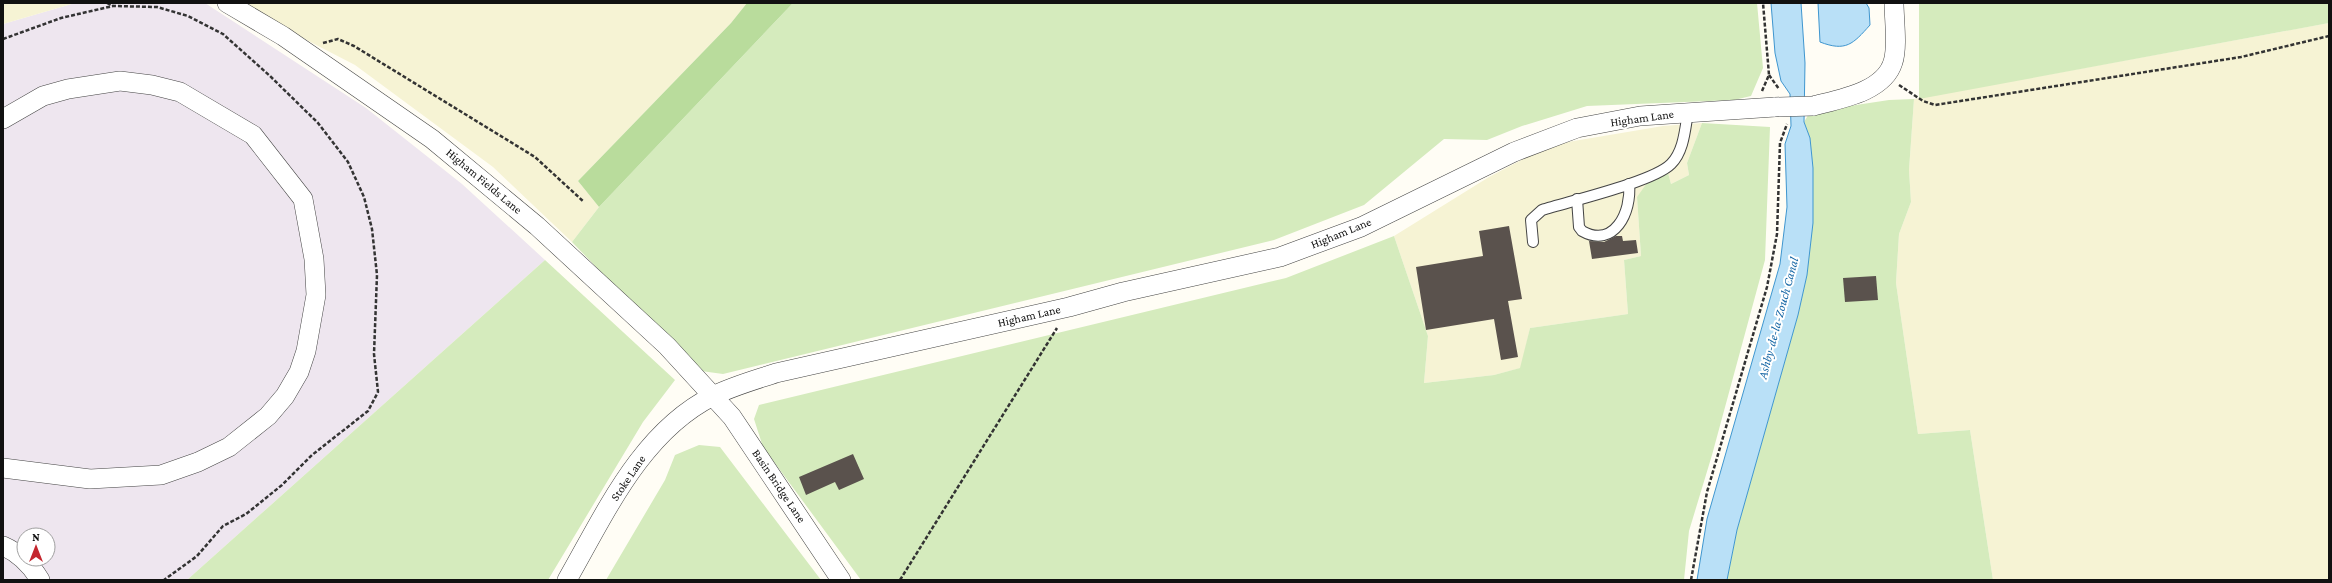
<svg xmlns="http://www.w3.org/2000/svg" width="2332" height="583" font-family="'Crimson Pro',serif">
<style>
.industrial{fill:#eee6ef;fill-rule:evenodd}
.farmland{fill:#f6f3d4}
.green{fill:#d5ebbd}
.forest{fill:#b9dc9c}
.water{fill:#b9e0f7;stroke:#3f96cf}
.building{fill:#5a524d}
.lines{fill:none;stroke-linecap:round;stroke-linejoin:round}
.lane-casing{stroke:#444;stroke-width:12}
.street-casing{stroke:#444;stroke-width:20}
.path{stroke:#333;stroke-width:2.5;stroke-dasharray:4 2;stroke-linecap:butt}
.lane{stroke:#fff;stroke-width:10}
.street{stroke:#fff;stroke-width:19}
.street-bridge-casing{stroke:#444;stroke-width:20;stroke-linecap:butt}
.street-bridge{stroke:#fff;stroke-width:19}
.labels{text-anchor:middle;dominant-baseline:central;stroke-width:4;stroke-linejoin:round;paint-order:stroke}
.street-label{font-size:12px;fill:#111;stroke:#fff}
.water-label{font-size:13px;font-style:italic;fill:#1768a6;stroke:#fff}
</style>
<rect width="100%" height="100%" fill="#fffdf5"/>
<path class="industrial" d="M75,3H205L366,108L462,184L545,260L187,580H3V24ZM24,535H48V559H24Z"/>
<g class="farmland">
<polygon points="3,3 75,3 3,24"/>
<polygon points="246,3 747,3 731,23 578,181 599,207 572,242 493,167 355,65 293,33"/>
<polygon points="2329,23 2329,580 1993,580 1970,430 1918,434 1896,283 1899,234 1911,202 1909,170 1914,99"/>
<polygon points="1702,123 1687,163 1689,175 1671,184 1668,174 1637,197 1641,256 1624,260 1628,314 1530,328 1521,368 1494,375 1424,383 1428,336 1394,236 1489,177 1550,145 1663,126"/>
</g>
<g class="green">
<polygon points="793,3 1757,3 1763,68 1751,96 1734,100 1587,106 1522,126 1487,140 1444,139 1364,205 1274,240 723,374 701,371 680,354 572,242 599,207"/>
<polygon points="1919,3 2329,3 2329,23 1919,99"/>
<polygon points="1914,99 1909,170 1911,202 1899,234 1896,283 1918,434 1970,430 1993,580 1727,580 1737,530 1798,315 1807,275 1813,168 1810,138 1804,122 1810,112 1889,100"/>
<polygon points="1702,123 1770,127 1765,260 1712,455 1689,531 1684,580 861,580 763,447 754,419 759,405 1286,278 1394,236 1428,336 1424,383 1494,375 1520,368 1530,328 1628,314 1624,260 1641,256 1637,197 1647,183 1668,173 1671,184 1689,175 1687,163"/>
<polygon points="545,260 675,380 643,422 548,580 187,580"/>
<polygon points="699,445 720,447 821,580 606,580 665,480 675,455"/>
</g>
<polygon class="forest" points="747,3 793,3 599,207 578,181 731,23"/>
<g class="water">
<polygon points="1771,3 1801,3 1805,63 1804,122 1810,138 1813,168 1813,223 1807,275 1798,315 1737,530 1727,580 1697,580 1707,519 1780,264 1787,207 1785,144 1791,126 1790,94 1781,81 1775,53"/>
<path d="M1818,3H1866L1869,8L1870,25C1853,44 1846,52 1820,42Z"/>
</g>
<g class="building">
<polygon points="1509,226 1522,299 1508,301 1518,357 1501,360 1494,319 1426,330 1416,267 1483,256 1479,231"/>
<polygon points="1616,236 1622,236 1623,241 1636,240 1638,253 1592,259 1589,241 1604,242"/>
<polygon points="1876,276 1878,300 1845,302 1843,278"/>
<polygon points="853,454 864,479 839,490 835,482 806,495 799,477"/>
</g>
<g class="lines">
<g class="lane-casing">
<g id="lane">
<path d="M1577,199L1579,227L1582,231C1614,249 1632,212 1629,184"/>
<path d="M1533,242L1531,220L1542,210C1570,201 1653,182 1671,164C1684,151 1685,129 1688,112"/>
</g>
</g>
<g class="street-casing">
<g id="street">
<polyline points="227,3 283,36 432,139 537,226 667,346 732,417 841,580"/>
<path d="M1813,106C1840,99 1884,92 1893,62C1898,47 1894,19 1894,3"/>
<polyline points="3,119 43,96 68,89 120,81 152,85 180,92 253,135 303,199 314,259 316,295 306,351 299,372 285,396 268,416 229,447 198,462 161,475 90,479 3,468"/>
<path d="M3,546C19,553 31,565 40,580"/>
<path d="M567,580C605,514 641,432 713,396C733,386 755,380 776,373L1069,307L1123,292L1280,257L1361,227L1514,152L1577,128L1640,116L1775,107"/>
</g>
</g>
<g class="path">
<polyline points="107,3 113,6"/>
<polyline points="3,39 61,18 113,6 157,7 188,16 223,34 270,76 318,123 348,162 364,197 372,229 377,275 374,354 378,392 368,411 312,455 282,485 246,514 223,526 197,556 164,580"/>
<polyline points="323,43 338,39 354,46 535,157 584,202"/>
<polyline points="1769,75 1779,89"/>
<polyline points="1899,85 1923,101 1935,105 2241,57 2329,36"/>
<polyline points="1762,91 1769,75 1763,3"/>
<polyline points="900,580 1057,328"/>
<polyline points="1691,580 1707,492 1767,287 1777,234 1780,143 1787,124"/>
</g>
<use href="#lane" class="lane"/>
<use href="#street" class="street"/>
<g class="street-bridge-casing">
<polyline id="street-bridge" points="1775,107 1813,106"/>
</g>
<use href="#street-bridge" class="street-bridge"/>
</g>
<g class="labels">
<g class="street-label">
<text transform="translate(1642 118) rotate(-8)">Higham Lane</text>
<text transform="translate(484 181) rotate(40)">Higham Fields Lane</text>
<text transform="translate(1341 233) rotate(-22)">Higham Lane</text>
<text transform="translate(1029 316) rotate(-13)">Higham Lane</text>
<text transform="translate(628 478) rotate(-56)">Stoke Lane</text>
<text transform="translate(779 486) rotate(56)">Basin Bridge Lane</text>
</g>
<g class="water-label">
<text transform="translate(1778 318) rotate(-75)">Ashby-de-la-Zouch Canal</text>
</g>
</g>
<rect width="2332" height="583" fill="none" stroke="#111111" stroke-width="8"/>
<g transform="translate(36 547)"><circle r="19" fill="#ffffff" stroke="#a0a0a0"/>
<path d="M0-3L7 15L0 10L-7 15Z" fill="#c4262e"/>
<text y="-6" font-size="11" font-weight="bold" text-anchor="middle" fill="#111111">N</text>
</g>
</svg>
